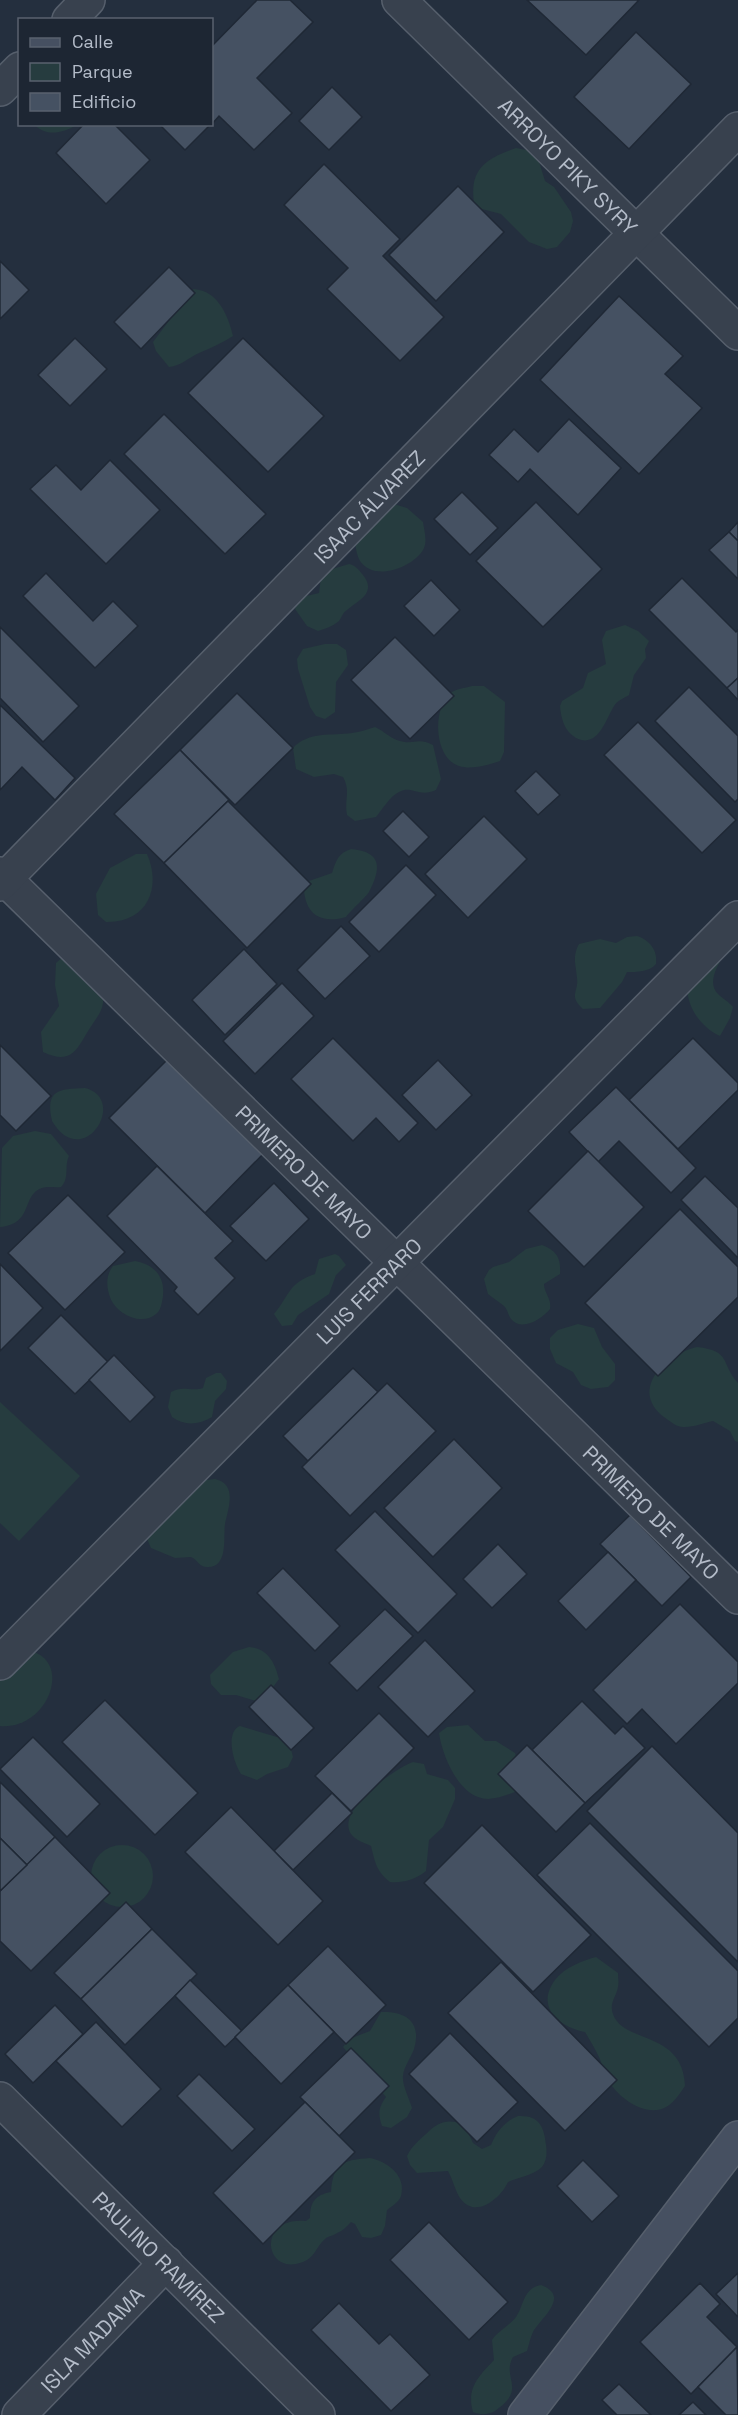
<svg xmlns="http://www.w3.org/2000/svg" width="738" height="2415" font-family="'Space Grotesk',sans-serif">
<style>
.green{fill:#263c3f}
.building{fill:#455162;stroke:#1f2835;stroke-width:1.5}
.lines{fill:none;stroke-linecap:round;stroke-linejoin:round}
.minor-casing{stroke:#565f6c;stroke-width:36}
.secondary-casing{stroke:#565f6c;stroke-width:36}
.minor{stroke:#38414e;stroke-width:33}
.secondary{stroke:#465061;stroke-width:33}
.labels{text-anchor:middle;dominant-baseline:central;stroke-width:4.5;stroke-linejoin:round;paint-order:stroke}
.street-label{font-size:21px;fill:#b4bcc9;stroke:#1d2633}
</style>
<rect width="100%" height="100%" fill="#242f3e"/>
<g class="green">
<path d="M35,125H77C63,133 46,137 35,125Z"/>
<path d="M516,148L536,152L545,181L554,187L571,212L573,221L570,232L557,247L547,249L529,242L501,214L482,209L474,203C469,168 487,158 516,148Z"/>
<path d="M194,289C218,291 228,315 233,336C222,343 211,348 199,353C188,358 181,366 169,367L156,351L153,342L171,318L185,293Z"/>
<path d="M397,505L407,508L423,522C424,530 428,542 423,550C412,568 374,582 360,561C357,556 356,549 355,543L375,507Z"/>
<path d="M349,564C355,565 359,570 363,575C377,593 359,600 347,610C343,612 342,617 339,621C333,626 325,629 318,631L307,626L295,609L298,598L319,593L321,577L329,570Z"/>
<path d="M625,625L638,631L649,641L645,649L646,658L634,675L629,695C624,698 617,701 614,706C606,719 598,749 576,738C564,731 561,718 560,706L562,701L583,688L588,673L606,664L602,640L606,631Z"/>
<polygon points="325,644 337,644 346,650 348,665 336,682 335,712 325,719 316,716 310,707 298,669 297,659 303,649"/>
<path d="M472,686H484L505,702L504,752L500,761C488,765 471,770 459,766C434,758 432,710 450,693C456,689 465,688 472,686Z"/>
<path d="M375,727C384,731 391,739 400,741C414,745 418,737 433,745L441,779L436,790C419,798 412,785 399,792C390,796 382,810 376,817L355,821L347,815C344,800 351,791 343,777L334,774L314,777L296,769L293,748C309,731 331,736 352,733C360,732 368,729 375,727Z"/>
<path d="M351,849C383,852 381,869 369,892C367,896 351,910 346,917C329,922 312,920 306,901C304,893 303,889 306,882L332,873C336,861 338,853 351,849Z"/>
<path d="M136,854H147C162,888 147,923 106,922L98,915L96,894L110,868Z"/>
<path d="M637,936C650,940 658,951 656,964C649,972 637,972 627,972L622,982L600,1008L583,1009C568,995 579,992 577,978C576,964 572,957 579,944L600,939L616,943L627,937Z"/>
<path d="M64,956L94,971C97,980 104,993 103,1003C102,1012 95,1020 90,1028C77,1048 73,1066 43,1052L41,1032L59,1006L55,985L56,963Z"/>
<path d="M723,956C717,967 707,983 718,994C723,999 728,1001 733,1007L730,1018L720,1036C701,1027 688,1009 687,988Z"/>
<path d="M85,1088C129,1099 83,1173 52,1121C45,1090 58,1089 85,1088Z"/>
<path d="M35,1131L51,1134L69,1156C64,1166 70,1178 61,1187C55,1188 48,1186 42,1188C21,1195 34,1224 0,1227L2,1148L13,1136Z"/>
<path d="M542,1245C557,1251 561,1258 560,1274L544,1284C544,1293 552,1299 550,1309C542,1319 522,1332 511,1319C508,1315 508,1310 504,1306C499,1302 493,1298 488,1294L484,1279L489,1270L493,1267L509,1262L526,1249Z"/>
<path d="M335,1254L339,1256L346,1265L336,1275L329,1294L298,1315L292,1325L282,1326L274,1314C290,1295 288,1283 315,1274L319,1259Z"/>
<path d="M135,1261C157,1265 167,1280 162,1302C161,1306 160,1311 156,1314C141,1327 115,1313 110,1297C106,1286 106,1275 113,1266Z"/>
<polygon points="578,1324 594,1328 602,1347 615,1364 615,1380 608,1387 591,1389 581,1385 573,1372 556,1363 550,1349 550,1338 558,1330"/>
<path d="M697,1347C732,1351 720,1363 738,1383V1442L735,1441L730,1431L713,1421C704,1423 694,1427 685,1427C677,1428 670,1421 664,1417C629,1390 665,1354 697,1347Z"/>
<path d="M216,1373H221L227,1381L226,1389L215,1401L212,1417C199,1425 184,1426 172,1417L168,1407L171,1392C183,1385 191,1392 203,1388L206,1378Z"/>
<polygon points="0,1402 80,1476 19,1541 0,1523"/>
<path d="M215,1479C238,1484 228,1509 225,1524C223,1537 229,1568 207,1567C199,1567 198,1560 191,1557L175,1558L151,1548L145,1534L198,1481Z"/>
<path d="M249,1647C268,1648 275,1663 279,1679L268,1694L256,1701L236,1695H221L211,1684L210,1675L233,1652Z"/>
<path d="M34,1652C72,1666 46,1730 0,1726V1662Z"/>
<path d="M468,1725L485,1741H496L515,1753C520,1768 525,1778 515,1792C504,1796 490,1802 478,1797C456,1789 442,1754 439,1733L447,1727Z"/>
<path d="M240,1726L277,1737H288L293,1757L288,1767L267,1774L257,1780L241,1774C233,1762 225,1732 240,1726Z"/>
<path d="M413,1762L424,1764L427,1774L448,1780L455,1788V1799L443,1827L429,1840L426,1871C415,1880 403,1883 390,1882C376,1871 375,1862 371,1846C365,1843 355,1840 351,1834C335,1811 395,1768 413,1762Z"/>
<circle cx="122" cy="1876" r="31"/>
<path d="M596,1957L618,1973C618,1977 619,1983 618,1987C616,1998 609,2002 613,2014C623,2044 683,2030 685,2086C680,2093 674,2103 666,2107C647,2118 620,2099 610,2083C604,2075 603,2066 599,2057C595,2049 590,2040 585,2032C559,2027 535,2007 555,1980C565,1967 582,1961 596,1957Z"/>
<path d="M381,2012C406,2011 422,2022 414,2049C411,2058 404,2066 403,2076C402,2085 409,2098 412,2108L407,2117L391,2128L382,2126C378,2114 378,2108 386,2097L343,2047L349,2039L370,2031Z"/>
<path d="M518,2116C539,2115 544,2126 546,2145C547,2153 547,2160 542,2167C534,2175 519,2177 508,2182C501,2198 475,2220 460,2198C455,2190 453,2180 448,2171L417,2173L410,2165L407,2156C412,2146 418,2141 426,2134C439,2121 447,2119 464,2124L473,2143L482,2149L491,2145C496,2132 505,2121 518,2116Z"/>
<path d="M370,2158C386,2161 407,2175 401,2196C399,2202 392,2206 387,2210L385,2226L381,2235L371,2238L362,2237L355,2224L351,2222C347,2226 343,2231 337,2233C333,2236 328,2236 325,2239C316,2247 315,2257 303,2262C264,2277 256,2216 306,2221L310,2218C310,2202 315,2195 331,2192C333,2163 343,2160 370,2158Z"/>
<path d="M541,2285C571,2296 541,2318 533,2332C530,2338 529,2345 527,2351L513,2357C501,2379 528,2388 495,2411C488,2415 480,2415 473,2412C466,2388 479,2376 494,2360L492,2340C498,2331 509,2326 516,2317C524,2306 523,2288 541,2285Z"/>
</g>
<g class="building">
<polygon points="257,0 290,0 313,22 257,78 292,113 254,150 219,116 212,124 212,46"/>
<polygon points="527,0 639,0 586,55"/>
<polygon points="636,32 691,84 629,149 574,97"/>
<polygon points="332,87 362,117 329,150 299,121"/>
<polygon points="84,124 114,124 150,160 106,204 56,153"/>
<polygon points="159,124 211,124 185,150"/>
<polygon points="324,164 400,239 383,256 444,317 400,361 327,289 348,268 284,205"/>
<polygon points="458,186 504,232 436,301 389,255"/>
<polygon points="0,261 29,290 0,319"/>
<polygon points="169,267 195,293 141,349 114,322"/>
<polygon points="619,296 683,356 665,374 702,408 639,474 540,380"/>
<polygon points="75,338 107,369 70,406 38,375"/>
<polygon points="243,338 324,416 268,472 188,393"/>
<polygon points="164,414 266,514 225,554 124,454"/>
<polygon points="569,419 621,468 578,515 530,469 518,482 489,455 514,429 538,452"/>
<polygon points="110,460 160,510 106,564 30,489 56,465 81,490"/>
<polygon points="462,492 498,528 470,555 434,519"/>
<polygon points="536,502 602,569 543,627 476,561"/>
<polygon points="738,522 738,541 729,532"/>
<polygon points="729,532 738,541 738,579 709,550"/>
<polygon points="46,573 93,621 113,601 138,626 95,668 23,596"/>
<polygon points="682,578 736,632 738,630 738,678 727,688 649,610"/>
<polygon points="431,580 460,610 434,636 404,606"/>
<polygon points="0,627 79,706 43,742 0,698"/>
<polygon points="395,637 454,696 410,739 351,680"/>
<polygon points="738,678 738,700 727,688"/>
<polygon points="689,687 738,736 738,799 735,802 655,721"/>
<polygon points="237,693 293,748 235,805 180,750"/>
<polygon points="0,705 75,778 55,800 22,767 0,790"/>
<polygon points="638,722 736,820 702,853 604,755"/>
<polygon points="180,750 229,800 164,863 114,814"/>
<polygon points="536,771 560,795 538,815 515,791"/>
<polygon points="228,801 311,884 247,948 164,863"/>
<polygon points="403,811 429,837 409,857 383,831"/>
<polygon points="484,816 527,859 468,918 425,874"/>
<polygon points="406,865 436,895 379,952 349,922"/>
<polygon points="341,926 370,956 325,999 297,970"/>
<polygon points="244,949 277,984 225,1035 192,1000"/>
<polygon points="282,983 314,1016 255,1074 223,1041"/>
<polygon points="333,1038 418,1123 399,1142 376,1118 353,1141 291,1079"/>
<polygon points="693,1038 738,1083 738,1090 678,1149 629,1100"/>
<polygon points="0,1045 51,1096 16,1131 0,1115"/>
<polygon points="171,1056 266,1151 205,1213 109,1118"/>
<polygon points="438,1060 472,1095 436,1130 402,1095"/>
<polygon points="616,1087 696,1168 671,1193 619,1141 598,1162 569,1132"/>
<polygon points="588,1151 644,1207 584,1267 528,1211"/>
<polygon points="157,1166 233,1241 215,1258 235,1278 198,1315 174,1291 177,1287 107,1216"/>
<polygon points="705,1176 738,1208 738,1258 681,1200"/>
<polygon points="274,1183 309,1219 266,1261 230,1226"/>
<polygon points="68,1195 125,1252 65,1310 8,1253"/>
<polygon points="680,1209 738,1267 738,1297 658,1376 585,1303"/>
<polygon points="0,1264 43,1308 0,1351"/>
<polygon points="61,1315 108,1362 75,1394 28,1348"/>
<polygon points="114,1355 155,1397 130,1422 89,1380"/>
<polygon points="353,1368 378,1392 308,1461 283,1436"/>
<polygon points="387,1383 436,1431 350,1516 302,1467"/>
<polygon points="454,1439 502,1488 433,1557 384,1508"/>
<polygon points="375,1511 457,1594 418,1633 335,1550"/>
<polygon points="630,1515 691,1577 662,1606 600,1544"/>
<polygon points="498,1544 527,1574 492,1608 463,1579"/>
<polygon points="608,1552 636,1580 586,1630 558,1601"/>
<polygon points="283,1568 340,1626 315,1651 257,1593"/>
<polygon points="680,1604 738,1662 738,1683 676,1744 642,1709 627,1724 593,1690"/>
<polygon points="385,1609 413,1636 357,1691 329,1663"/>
<polygon points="425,1640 475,1691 428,1737 378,1687"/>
<polygon points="271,1685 314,1728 291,1750 249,1707"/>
<polygon points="105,1700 198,1793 155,1835 62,1742"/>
<polygon points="582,1701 615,1734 623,1726 645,1748 585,1803 532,1750"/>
<polygon points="379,1713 414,1748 351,1811 315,1776"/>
<polygon points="33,1737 100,1804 67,1837 0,1769"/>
<polygon points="527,1745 585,1803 556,1832 498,1774"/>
<polygon points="652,1746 738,1833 738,1962 587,1811"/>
<polygon points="0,1782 55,1837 27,1865 0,1838"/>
<polygon points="332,1793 352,1813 293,1870 274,1851"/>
<polygon points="231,1807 323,1901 278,1945 185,1852"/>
<polygon points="590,1823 738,1971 738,2018 709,2047 537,1875"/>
<polygon points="482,1825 591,1935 533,1992 424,1883"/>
<polygon points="55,1837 110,1893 31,1971 0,1941 0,1891"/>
<polygon points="0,1838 27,1865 0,1891"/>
<polygon points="126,1902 152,1929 81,1999 54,1973"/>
<polygon points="152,1929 197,1974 125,2045 81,1999"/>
<polygon points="328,1946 386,2005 346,2044 288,1985"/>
<polygon points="501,1962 617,2080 565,2131 448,2013"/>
<polygon points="190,1980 242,2031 225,2047 175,1996"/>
<polygon points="288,1985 334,2032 281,2084 235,2037"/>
<polygon points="55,2005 83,2034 33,2083 5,2054"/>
<polygon points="96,2022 161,2089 122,2127 56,2061"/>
<polygon points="450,2033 518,2102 477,2142 409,2074"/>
<polygon points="351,2048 389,2086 339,2136 300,2097"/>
<polygon points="199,2074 255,2129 232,2151 177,2096"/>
<polygon points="305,2102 355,2152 263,2244 213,2193"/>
<polygon points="583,2160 619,2196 592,2222 557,2186"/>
<polygon points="429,2222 508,2302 469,2340 390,2260"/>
<polygon points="738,2273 738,2317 716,2294"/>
<polygon points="700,2283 720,2304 707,2317 737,2347 691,2394 640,2342"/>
<polygon points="339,2303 379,2344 390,2334 430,2375 391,2411 311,2330"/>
<polygon points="737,2347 738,2415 726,2415 698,2387"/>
<polygon points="619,2384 651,2415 617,2415 602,2400"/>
<polygon points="693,2402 706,2415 679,2415"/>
</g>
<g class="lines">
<g class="minor-casing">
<g id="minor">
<path id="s1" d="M399,0L738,333"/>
<polyline points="69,20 88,0"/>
<polyline points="0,89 20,69"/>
<path id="s2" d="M0,874L738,1597"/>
<path id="s3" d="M0,884L738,129"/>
<path id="s4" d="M0,1663L738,918"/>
<path id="s5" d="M0,2099L318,2415"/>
<path id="s6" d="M19,2415L166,2263"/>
</g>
</g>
<g class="secondary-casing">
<polyline id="secondary" points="525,2415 738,2138"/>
</g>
<use href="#minor" class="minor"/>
<use href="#secondary" class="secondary"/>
</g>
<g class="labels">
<g class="street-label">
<text stroke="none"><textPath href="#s1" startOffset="237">ARROYO PIKY SYRY</textPath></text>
<text stroke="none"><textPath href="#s3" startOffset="528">ISAAC ÁLVAREZ</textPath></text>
<text stroke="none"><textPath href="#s2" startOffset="426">PRIMERO DE MAYO</textPath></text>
<text stroke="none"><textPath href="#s4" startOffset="524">LUIS FERRARO</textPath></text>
<text stroke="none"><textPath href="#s2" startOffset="912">PRIMERO DE MAYO</textPath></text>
<text stroke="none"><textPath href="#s5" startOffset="224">PAULINO RAMÍREZ</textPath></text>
<text stroke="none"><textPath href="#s6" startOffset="105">ISLA MADAMA</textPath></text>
</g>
</g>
<rect x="18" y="18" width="195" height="108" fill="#1d2633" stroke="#59626f" stroke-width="1.5"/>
<rect x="30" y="38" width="30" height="9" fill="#465061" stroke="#59626f" stroke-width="1.5"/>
<text x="72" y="48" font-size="18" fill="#b4bcc9">Calle</text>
<rect x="30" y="63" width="30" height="18" fill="#263c3f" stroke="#59626f" stroke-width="1.5"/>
<text x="72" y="78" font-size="18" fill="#b4bcc9">Parque</text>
<rect x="30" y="93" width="30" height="18" fill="#455162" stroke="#59626f" stroke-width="1.5"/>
<text x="72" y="108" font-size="18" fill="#b4bcc9">Edificio</text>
</svg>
